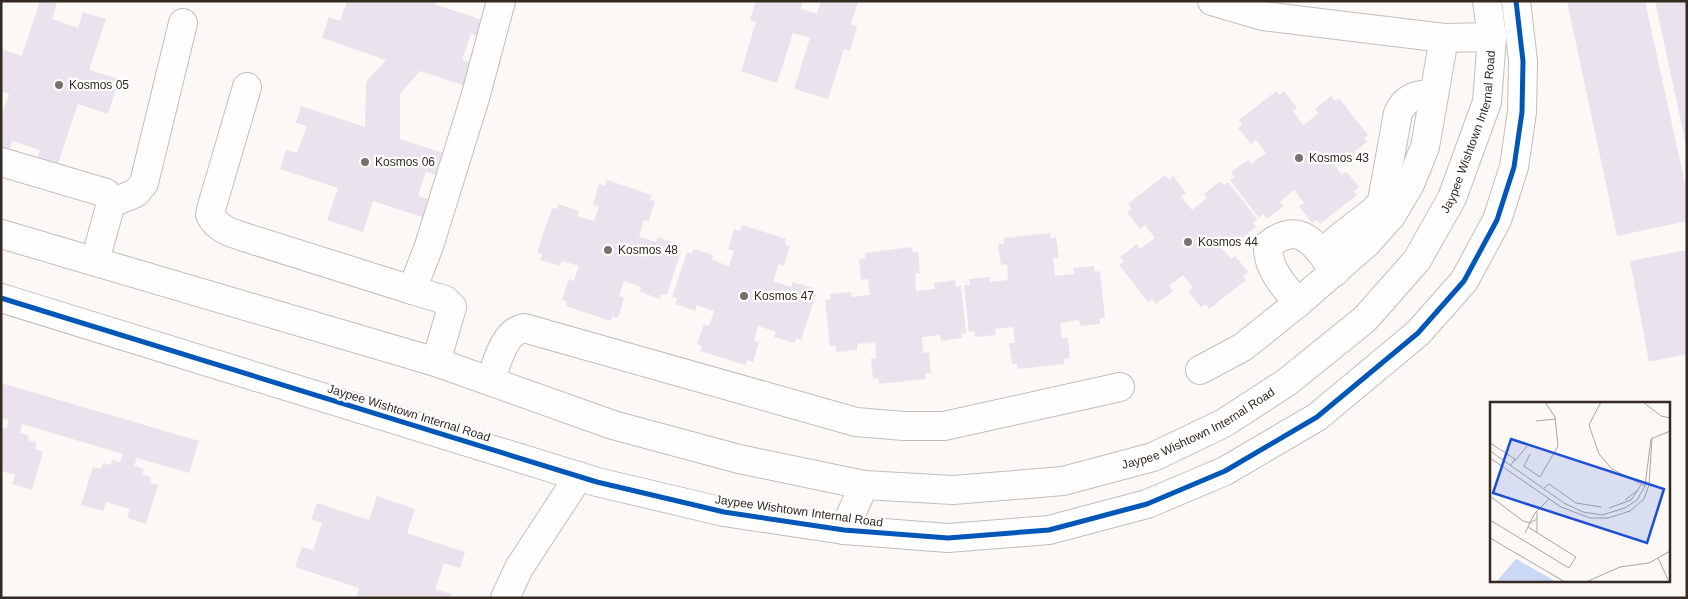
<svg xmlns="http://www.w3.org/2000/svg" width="1688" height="599" font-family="Helvetica,sans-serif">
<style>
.building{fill:#eae3ed}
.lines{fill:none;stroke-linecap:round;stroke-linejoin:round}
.minor-casing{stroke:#c3beba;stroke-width:30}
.minor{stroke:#fefefe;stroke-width:28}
.cycleway-casing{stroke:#fff;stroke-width:8}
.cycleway{stroke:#0057b8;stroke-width:5}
.poi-dot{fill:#7a726c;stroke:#fff;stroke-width:2}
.labels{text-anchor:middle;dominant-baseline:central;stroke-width:4.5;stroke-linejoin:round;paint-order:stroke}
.poi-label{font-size:12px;fill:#342a22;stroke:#fff;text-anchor:start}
.street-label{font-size:12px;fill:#342a22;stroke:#fff}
.inset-road{fill:none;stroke:#aba6a1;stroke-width:1}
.view{fill:#1d4ed8;fill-opacity:0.15;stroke:#1d4ed8;stroke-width:2.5}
.inset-edge{fill:none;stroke:#342a22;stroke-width:2.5}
</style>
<rect width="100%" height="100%" fill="#fbf8f6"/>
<g class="building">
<polygon points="40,1 57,3 52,19 78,28 83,12 106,19 89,70 119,79 108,114 78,104 57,167 36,160 40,150 12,141 9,152 1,149 1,118 9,94 1,91 1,49 22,56"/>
<polygon points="347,1 435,1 434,4 492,23 487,39 471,34 462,60 478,65 471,88 420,71 400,94 400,139 450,155 442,177 426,172 418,196 434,201 428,219 373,201 363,232 327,220 338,188 280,169 286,150 297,153 307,126 296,123 301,106 365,127 366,82 386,60 322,38 329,17 340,21"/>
<polygon points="756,1 803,1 801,9 817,14 821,1 858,1 851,24 857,26 850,51 844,49 828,99 794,89 810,38 793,33 777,83 741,71 756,22 750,20"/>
<polygon points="1567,1 1645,1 1687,193 1687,221 1617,236"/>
<polygon points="1655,1 1687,1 1687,145 1686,145"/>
<polygon points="1276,91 1280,95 1284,91 1297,108 1293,111 1303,125 1318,114 1315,109 1331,96 1335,101 1339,98 1368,135 1364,138 1367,142 1350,155 1347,151 1332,162 1342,175 1346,171 1359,187 1354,191 1357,195 1320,224 1317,220 1312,223 1299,206 1304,203 1294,190 1280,202 1284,206 1267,219 1263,214 1259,218 1230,180 1235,177 1231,172 1248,160 1251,164 1266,153 1256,140 1251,144 1238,128 1242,124 1239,120"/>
<polygon points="1165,175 1169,180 1173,176 1186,193 1181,196 1192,210 1207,198 1204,194 1220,181 1224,185 1228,182 1257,219 1253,223 1256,227 1239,240 1236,236 1221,247 1231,259 1235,256 1248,272 1243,276 1246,280 1209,309 1206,304 1201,307 1188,291 1193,288 1183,275 1169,286 1173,291 1156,304 1152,299 1148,302 1119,265 1124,262 1120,257 1137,244 1140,249 1155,238 1145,225 1140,229 1127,212 1132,209 1128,204"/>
<polygon points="607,180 652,195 650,200 655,201 649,221 644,220 639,237 656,242 658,237 678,244 676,249 681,251 667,295 661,294 660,299 640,292 641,287 624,281 619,296 624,298 618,318 612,316 611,321 566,306 567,301 562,300 569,279 574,281 579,266 562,261 560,266 540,260 542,254 537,252 552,208 557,209 558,204 579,211 577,216 594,221 599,206 593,204 599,184 605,186"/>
<polygon points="742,225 786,239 785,244 790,246 784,266 779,264 773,281 791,287 793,282 813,288 811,293 816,295 801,340 796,338 795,343 774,337 776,332 758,326 754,341 759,342 753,362 747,360 745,365 700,351 702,346 697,344 704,324 709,326 714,311 697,305 695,311 675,304 677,298 672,297 687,252 692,254 693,249 713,255 712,260 729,266 734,251 728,249 734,229 740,231"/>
<polygon points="1050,233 1051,238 1056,237 1059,258 1053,258 1055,276 1074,274 1073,268 1094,266 1095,272 1100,271 1105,318 1100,318 1100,324 1080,326 1079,320 1060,323 1062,338 1068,338 1070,358 1064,359 1064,364 1018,369 1017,364 1012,364 1009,343 1015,343 1013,327 995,329 996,335 975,337 974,331 969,332 964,285 970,285 969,279 990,277 990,282 1008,280 1007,264 1001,265 998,244 1004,244 1003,238"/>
<polygon points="911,247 912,252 918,252 920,273 915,273 916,291 935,289 934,283 955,280 956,286 961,286 966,333 961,333 962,338 941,341 940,335 922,337 923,353 929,352 931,373 925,373 926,379 879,384 878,378 873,379 871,358 876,358 875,342 857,344 857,350 836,352 836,346 830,346 825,300 831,299 830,294 851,292 852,297 870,295 868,279 861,280 859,259 865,258 865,253"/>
<polygon points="1687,250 1687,354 1649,362 1630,261"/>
<polygon points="1,383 199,441 189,473 137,458 134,466 144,469 142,474 151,477 150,483 158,485 146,524 127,518 130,509 106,502 103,511 81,505 93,467 101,469 103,463 111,465 112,460 120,462 123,454 22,424 20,433 29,436 28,440 37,443 35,449 43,452 32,490 12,484 15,475 1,471 1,427 6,429 9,420 1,418"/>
<polygon points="377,496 415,509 407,533 465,552 460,568 444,563 435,589 451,594 450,598 356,598 359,588 295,567 302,547 313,550 322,523 311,519 317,503 369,520"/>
</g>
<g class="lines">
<g class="minor-casing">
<g id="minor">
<polyline points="1212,1 1263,16 1444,38 1492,37"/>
<path d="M247,87L212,206L210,215C218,229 229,232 244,237L412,290L429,246L475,98L501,1"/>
<polyline points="1,162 106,193 111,203 95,261"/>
<polyline points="111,203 136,193 144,183 183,23"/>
<path id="s1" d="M1,234L436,362L613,425L739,459L864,485L953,490L1063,481L1153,457L1224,423L1287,382L1365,319L1417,260L1452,198L1487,102L1492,37L1487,1"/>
<path d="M1335,241L1375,210L1382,201L1398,113C1405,97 1418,94 1434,94"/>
<polyline points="412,290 445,300 452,307 436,362"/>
<polyline points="1,298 597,482 724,512 844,530 948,538 1049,530 1147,504 1225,471 1317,417 1418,333 1464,281 1497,220 1514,167 1522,112 1523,61 1516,1"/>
<path d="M1298,303C1284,286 1267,269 1268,245C1301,219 1316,245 1335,272"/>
<polyline points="1200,370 1243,347 1298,303 1367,243 1391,216 1410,184 1425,147 1444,38"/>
<path d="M490,381C497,364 503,332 524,328L856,422L904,426H944L1120,387"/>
<polyline points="844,530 864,485"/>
<polyline points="505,598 519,568 579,476"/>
</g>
</g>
<use href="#minor" class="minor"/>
<g class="cycleway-casing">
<polyline id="cycleway" points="1,298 597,482 724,512 844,530 948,538 1049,530 1147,504 1225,471 1317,417 1418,333 1464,281 1497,220 1514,167 1522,112 1523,61 1516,1"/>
</g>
<use href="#cycleway" class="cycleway"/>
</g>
<g class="poi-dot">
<circle cx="59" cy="85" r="5"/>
<circle cx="1299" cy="158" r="5"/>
<circle cx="365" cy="162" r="5"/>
<circle cx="1188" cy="242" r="5"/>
<circle cx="608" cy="250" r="5"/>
<circle cx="744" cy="296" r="5"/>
</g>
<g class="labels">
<g class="poi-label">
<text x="69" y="85">Kosmos 05</text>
<text x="1309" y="158">Kosmos 43</text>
<text x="375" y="162">Kosmos 06</text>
<text x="1198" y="242">Kosmos 44</text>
<text x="618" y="250">Kosmos 48</text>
<text x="754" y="296">Kosmos 47</text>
</g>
<g class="street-label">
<text stroke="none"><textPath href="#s1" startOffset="1665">Jaypee Wishtown Internal Road</textPath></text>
<text transform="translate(409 413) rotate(17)">Jaypee Wishtown Internal Road</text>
<text stroke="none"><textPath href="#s1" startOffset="1245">Jaypee Wishtown Internal Road</textPath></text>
<text transform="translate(799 511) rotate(8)">Jaypee Wishtown Internal Road</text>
</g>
</g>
<g transform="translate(1490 402)">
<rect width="180" height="180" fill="#fbf8f6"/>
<path d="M26,157L67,180H6Z" fill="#c8d8f5"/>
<path class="inset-road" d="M111,0L99,23L109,52L122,67L155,84M153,0L171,14L180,16M46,19L66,17M0,41L25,57L21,63M0,49L74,101L93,110L112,113L135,106L147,98L155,84L161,37L180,29M40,52L34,64L50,75L68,44L65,15L55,0M0,56L71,105L100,116H118L140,109L154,97L159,83L162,36M25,59L37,44M54,86L59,82L86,101L111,105M0,94L33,119L40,121L47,117M135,98L148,88M119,106L141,98L151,83M47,110V130M0,118L79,166L86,155L38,125M35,131L45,111L59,97M0,136L75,180M168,156L179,180M96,180L130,165L159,161L180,149"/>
<path class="view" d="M21,37L174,87L157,141L3,91Z"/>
<rect width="180" height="180" class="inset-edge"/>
</g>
<rect width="1688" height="599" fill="none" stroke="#342a22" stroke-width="5"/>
</svg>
